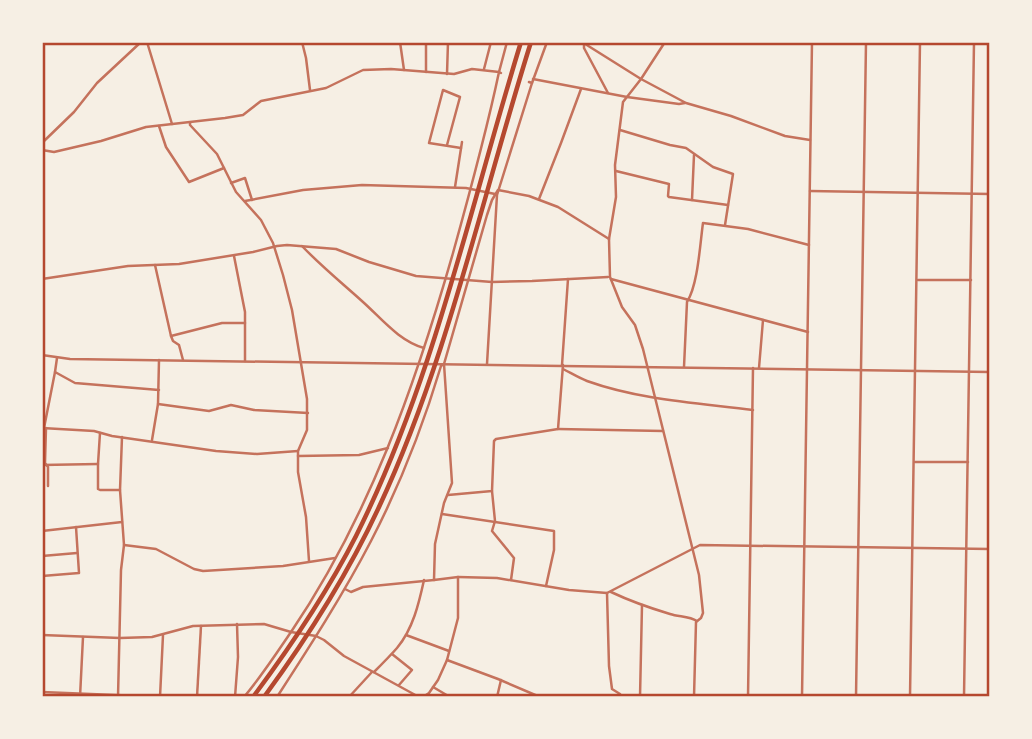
<svg xmlns="http://www.w3.org/2000/svg" width="1032" height="739" font-family="'Roboto Condensed',sans-serif">
<style>
.lines{fill:none;stroke-linecap:round;stroke-linejoin:round}
.minor{stroke:#c5725c;stroke-width:2.5}
.tertiary{stroke:#c5725c;stroke-width:2.5}
.motorway{stroke:#b5482f;stroke-width:4.5}
.neatline{fill:none;stroke:#b5482f;stroke-width:2.5}
</style>
<rect width="100%" height="100%" fill="#f6efe4"/>
<g class="lines">
<g class="minor">
<polyline points="147,42 172,124"/>
<polyline points="302,42 306,58 310,90"/>
<polyline points="400,42 404,70"/>
<polyline points="426,42 426,72"/>
<polyline points="582,42 641,79 686,103 731,116 785,136 810,140"/>
<polyline points="665,42 641,79 623,102 615,165 616,197 609,239 610,277 622,307 635,325 643,349 699,575 703,613 701,618 696,622 694,697"/>
<polyline points="584,43 584,48 608,93"/>
<polyline points="484,69 491,42"/>
<polyline points="447,74 448,42"/>
<polyline points="533,79 627,97 679,104 685,103"/>
<polyline points="532,83 547,42"/>
<polyline points="190,123 190,125 217,154 236,192 261,220 273,243 283,275 292,310 307,399 307,430 298,451 298,472 306,517 309,561"/>
<polyline points="159,126 166,147 189,182 224,168"/>
<polyline points="620,130 670,145 686,148 713,167 733,174 725,225"/>
<polyline points="42,143 74,112 97,83 141,42"/>
<polyline points="447,145 460,97 443,90 429,143 461,148"/>
<path d="M42,150L54,152L101,141L146,127L225,118L243,115L261,101L326,88L363,70L391,69L454,74L472,69L499,72C486,134 470,192 453,253C415,386 369,517 291,632C276,654 261,677 244,697"/>
<polyline points="616,171 669,184 668,196 669,197 728,205"/>
<polyline points="231,183 245,178 252,200"/>
<polyline points="455,187 462,142"/>
<polyline points="810,191 990,194"/>
<polyline points="539,199 561,143 581,89"/>
<polyline points="692,200 694,155"/>
<polyline points="245,201 303,190 362,185 466,188 495,194"/>
<path d="M302,246C321,266 342,283 363,302C382,319 399,341 424,348"/>
<polyline points="234,256 245,312 245,361"/>
<polyline points="155,265 171,336 173,341 179,345 183,360"/>
<polyline points="42,279 128,266 179,264 253,252 277,246 287,245 336,249 369,262 416,276 492,282 532,281 608,277"/>
<polyline points="611,279 808,332"/>
<polyline points="918,280 971,280"/>
<polyline points="171,336 222,323 245,323"/>
<polyline points="562,365 568,279"/>
<path d="M684,367L687,302C698,285 700,244 703,223L748,229L809,245"/>
<polyline points="759,368 763,320"/>
<path d="M563,369C571,373 579,378 587,381C640,400 698,403 753,410"/>
<polyline points="55,372 57,358"/>
<polyline points="158,404 209,411 231,405 254,410 308,413"/>
<polyline points="42,428 94,431 112,436 216,451 257,454 298,451"/>
<polyline points="44,428 55,372 75,383 159,390"/>
<polyline points="46,428 45,463 48,467 48,486"/>
<polyline points="558,429 663,431"/>
<polyline points="100,433 98,464 98,489 100,490 120,490"/>
<polyline points="152,440 158,404 159,360"/>
<polyline points="298,456 359,455 388,448"/>
<polyline points="915,462 968,462"/>
<polyline points="42,465 98,464"/>
<polyline points="492,491 495,521 492,531 514,558 511,580"/>
<polyline points="448,495 492,491 494,441 496,439 558,429 563,365"/>
<polyline points="442,514 554,531 554,550 546,586"/>
<polyline points="42,531 122,522"/>
<polyline points="124,545 156,549 194,569 203,571 283,566 335,558"/>
<polyline points="42,556 77,553"/>
<polyline points="42,576 79,573 76,527"/>
<polyline points="458,577 497,578 569,590 607,593 700,545 990,549"/>
<polyline points="345,589 351,592 363,587 434,580"/>
<path d="M611,592C630,601 650,608 670,614C679,617 689,616 697,621"/>
<polyline points="607,593 609,666 612,689 620,694 621,697"/>
<polyline points="42,635 120,638 152,637 193,626 264,624 291,632"/>
<polyline points="406,635 449,651"/>
<polyline points="316,636 324,640 344,656 419,697"/>
<polyline points="42,644 42,635"/>
<polyline points="392,654 412,670 399,685"/>
<polyline points="447,660 498,679 540,697"/>
<path d="M374,672C382,664 390,656 397,648C413,629 419,603 424,580"/>
<polyline points="433,687 450,697"/>
<polyline points="42,692 164,697"/>
<polyline points="80,697 83,637"/>
<polyline points="118,697 121,570 124,545 120,490 122,437"/>
<polyline points="160,697 163,635"/>
<polyline points="197,697 201,626"/>
<polyline points="235,697 238,657 237,624"/>
<path d="M277,697C310,646 343,595 371,541C400,485 423,426 441,366L444,364L487,215L492,200L498,190L529,196L558,207L609,239"/>
<polyline points="349,697 372,672"/>
<polyline points="497,697 501,680"/>
<polyline points="640,697 642,605"/>
<polyline points="748,697 753,368"/>
<polyline points="802,697 812,42"/>
<polyline points="856,697 866,42"/>
<polyline points="910,697 920,42"/>
<polyline points="964,697 974,42"/>
</g>
<g class="tertiary">
<polyline points="501,73 499,72 507,42"/>
<polyline points="42,355 70,359 990,372"/>
<polyline points="487,364 497,195 532,83 529,82"/>
<polyline points="291,632 316,636"/>
<polyline points="403,697 426,695 429,693 438,680 447,660 458,618 458,577 434,580 435,544 444,503 452,483 444,364"/>
</g>
<g class="motorway">
<path d="M253,697C291,646 327,593 356,536C434,380 470,207 521,42"/>
<path d="M264,697C308,637 348,574 379,507C448,359 482,197 531,42"/>
</g>
</g>
<rect width="1032" height="739" fill="none" stroke="#f6efe4" stroke-width="88"/>
<rect x="44" y="44" width="944" height="651" class="neatline"/>
</svg>
